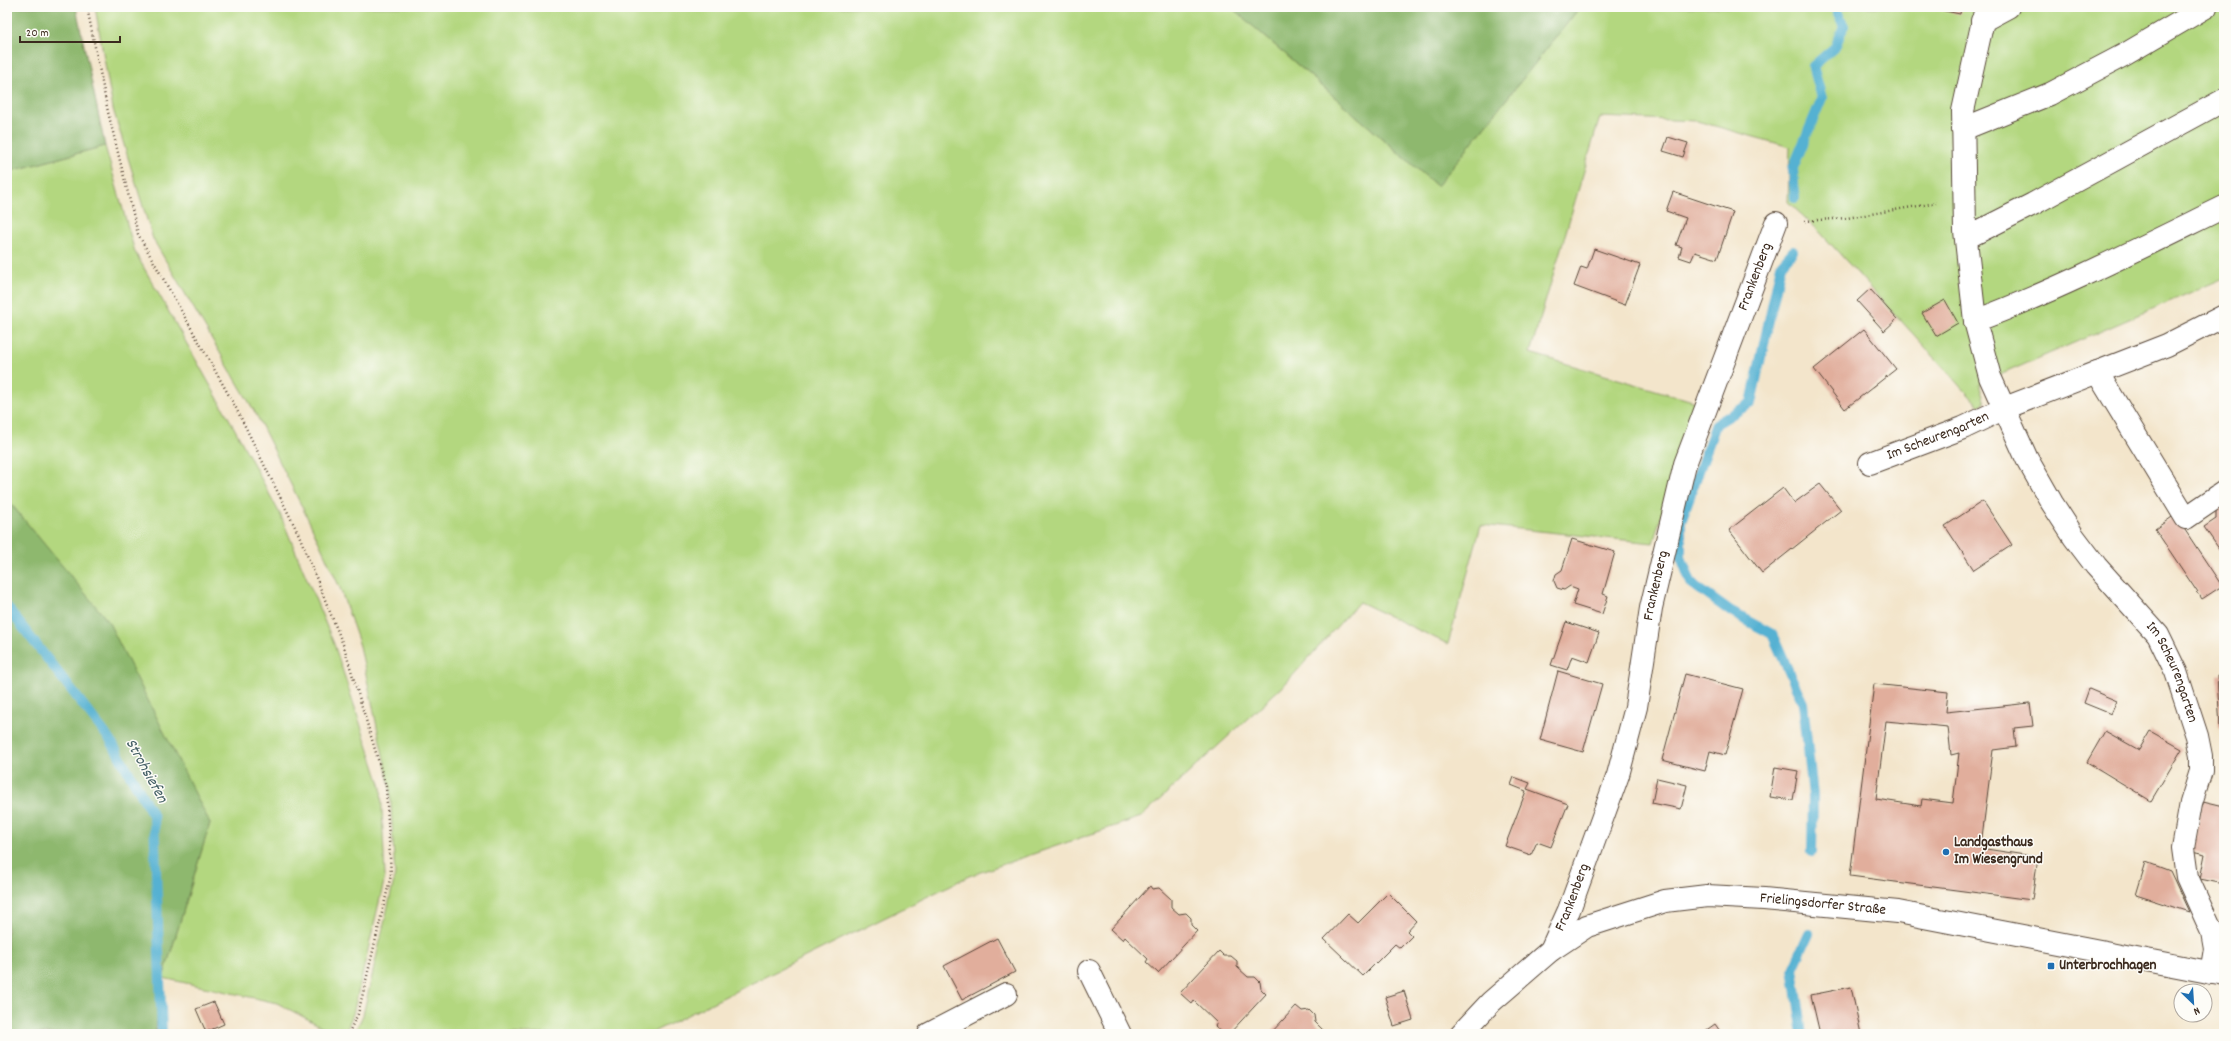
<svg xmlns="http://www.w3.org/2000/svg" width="2231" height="1041" font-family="Dekko,sans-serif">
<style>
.green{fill:#b3d77f;stroke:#77804e}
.forest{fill:#8eb86e;stroke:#647146}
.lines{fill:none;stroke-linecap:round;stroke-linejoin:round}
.stream{stroke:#54b1d2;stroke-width:10}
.building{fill:#e1ae9c;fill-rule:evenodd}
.minor-casing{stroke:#574638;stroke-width:24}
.major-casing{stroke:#574638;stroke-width:24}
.path{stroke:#574638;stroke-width:2.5;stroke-dasharray:1 3;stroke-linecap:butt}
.minor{stroke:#fff;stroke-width:22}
.major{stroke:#fff;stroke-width:22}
.poi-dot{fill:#1f6fb2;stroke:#fdfcf7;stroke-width:1.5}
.labels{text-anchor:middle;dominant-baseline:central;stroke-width:3;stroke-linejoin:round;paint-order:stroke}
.street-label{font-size:15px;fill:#3b2a1e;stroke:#fdfcf7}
.poi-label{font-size:15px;font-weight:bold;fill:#3b2a1e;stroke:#fdfcf7;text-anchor:start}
.water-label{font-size:16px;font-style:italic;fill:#456066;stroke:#fdfcf7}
</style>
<rect width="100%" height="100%" fill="#fdfcf7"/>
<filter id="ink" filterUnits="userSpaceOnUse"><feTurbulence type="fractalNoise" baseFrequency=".025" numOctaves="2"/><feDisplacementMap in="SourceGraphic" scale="8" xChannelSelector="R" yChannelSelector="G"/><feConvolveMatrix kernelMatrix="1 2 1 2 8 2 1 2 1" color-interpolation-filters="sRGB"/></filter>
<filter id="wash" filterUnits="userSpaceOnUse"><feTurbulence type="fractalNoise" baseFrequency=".012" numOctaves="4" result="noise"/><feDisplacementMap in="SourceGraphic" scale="16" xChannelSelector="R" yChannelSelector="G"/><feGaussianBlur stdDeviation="0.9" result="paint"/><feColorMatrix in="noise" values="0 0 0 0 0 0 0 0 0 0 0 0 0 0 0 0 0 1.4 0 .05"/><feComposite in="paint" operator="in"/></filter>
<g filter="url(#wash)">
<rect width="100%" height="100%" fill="#f3e5cb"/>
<g class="green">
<polygon points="95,7 1231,7 1437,186 1580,7 2224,7 2224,278 1979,384 1985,403 1979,406 1817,229 1788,202 1790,147 1697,121 1600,117 1530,353 1696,402 1653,543 1481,525 1448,644 1359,602 1287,682 1141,817 969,876 649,1034 354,1034 363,1015 395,876 390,788 360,646 340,588 310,523 256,414 153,239 113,109"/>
<polygon points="105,146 135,252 231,422 280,514 334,644 381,787 385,877 353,1014 345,1034 336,1034 277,1003 163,978 210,823 7,499 7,172"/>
</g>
<g class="forest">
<polygon points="7,7 76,7 105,146 7,172"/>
<polygon points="1231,7 1580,7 1437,186"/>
<polygon points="7,499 108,621 210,823 163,978 155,1034 7,1034"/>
</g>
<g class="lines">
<g class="stream">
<polyline points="1795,198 1793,168 1822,98 1813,66 1835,47 1844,26 1835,7"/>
<polyline points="1793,251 1781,265 1751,403 1716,424 1681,521 1681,557 1691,583 1731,612 1772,634 1803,703 1813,796 1812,852"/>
<polyline points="7,607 111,741 154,817 162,1034"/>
<polyline points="1803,1034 1793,969 1809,934"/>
</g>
</g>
<g id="blocks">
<g class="building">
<polygon points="1935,7 1961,7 1960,14 1935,9"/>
<polygon points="1668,137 1688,143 1683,157 1663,151"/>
<polygon points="1673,192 1733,212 1717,259 1695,252 1691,261 1679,257 1682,247 1676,245 1686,218 1666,211"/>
<polygon points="1594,249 1640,265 1625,305 1574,286 1581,267 1587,269"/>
<polygon points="1870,289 1897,319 1884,331 1857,301"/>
<polygon points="1945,300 1958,323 1936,336 1922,313"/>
<polygon points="1864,329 1896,369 1845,409 1814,369"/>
<polygon points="1820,484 1841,510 1762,573 1729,530 1783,488 1794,503"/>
<polygon points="1983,501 2012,545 1974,570 1945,526"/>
<polygon points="2224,504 2224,556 2204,527 2216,519 2216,510"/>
<polygon points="2175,515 2222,586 2202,599 2155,529"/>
<polygon points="1572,539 1615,552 1603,594 1608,596 1602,614 1573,605 1578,589 1570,586 1564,590 1557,588 1554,581 1556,574 1562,570"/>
<polygon points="1566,622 1599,633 1589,662 1572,656 1567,670 1551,665"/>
<polygon points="1558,671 1602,684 1583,752 1540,740"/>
<polygon points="1685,674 1743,689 1725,755 1710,751 1705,771 1662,760"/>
<polygon points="2224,674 2224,729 2220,729 2217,675"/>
<path d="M1874,684L1948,692L1946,712L2030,703L2033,726L2014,728L2016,747L1993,750L1981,845L1973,843V847L2038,857L2032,900L1850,876ZM1886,721L1948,727L1951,755L1959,753L1953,803L1922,799L1921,806L1876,799Z"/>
<polygon points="2089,689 2117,701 2111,714 2084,703"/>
<polygon points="2105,731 2139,750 2150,731 2182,749 2151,801 2087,762"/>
<polygon points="1775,767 1798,771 1793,800 1770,797"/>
<polygon points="1514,777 1530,783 1527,789 1568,804 1551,847 1537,842 1531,855 1505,846 1526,791 1511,785"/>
<polygon points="1657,778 1687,785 1681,809 1652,803"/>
<polygon points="2203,801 2224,806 2224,884 2200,879 2205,854 2192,851"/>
<polygon points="2146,862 2170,871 2189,912 2136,895"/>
<polygon points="1150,886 1152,889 1159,888 1171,899 1171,907 1179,914 1186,913 1191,918 1191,925 1197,931 1158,973 1146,962 1148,959 1125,937 1123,940 1111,929"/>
<polygon points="1388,893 1416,921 1407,931 1412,936 1400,948 1395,944 1363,976 1324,939 1348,914 1358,923"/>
<polygon points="997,938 1015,972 962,1000 944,966"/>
<polygon points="1219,951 1224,956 1231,956 1237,961 1237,967 1248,977 1255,977 1260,982 1261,989 1266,994 1229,1034 1224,1034 1215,1026 1217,1023 1194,1001 1192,1004 1180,993"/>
<polygon points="1851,987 1861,1034 1820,1034 1811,995"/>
<polygon points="1404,991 1413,1020 1394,1026 1385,997"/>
<polygon points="214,1002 224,1024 206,1032 196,1009"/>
<polygon points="1296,1006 1302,1011 1309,1010 1314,1015 1315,1022 1326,1033 1334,1034 1270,1034"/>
<polygon points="1715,1024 1722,1034 1701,1034"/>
</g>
</g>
</g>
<g filter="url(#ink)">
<use href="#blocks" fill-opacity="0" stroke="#574638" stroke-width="1"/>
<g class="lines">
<g class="minor-casing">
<g id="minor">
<path id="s1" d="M1986,7L1963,111L1965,231L1975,321L1990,377L2027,459L2052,503L2074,537L2096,566L2158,635L2176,672L2197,736L2201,756V771L2191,803L2183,848L2187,877L2212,932L2215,949L2211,973"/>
<polyline points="1982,21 2008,7"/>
<polyline points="1963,129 2050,94 2124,55 2206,7"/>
<polyline points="1966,238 2033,204 2224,100"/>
<path d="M1975,321C2060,289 2142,247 2224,207"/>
<polyline points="2097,372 2186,518 2224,492"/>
<path id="s2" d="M1870,463L1963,428L2005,408L2167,345L2224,316"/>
<path id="s3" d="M1551,950L1569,910L1618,775L1636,707L1651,608L1685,464L1776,223"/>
<polyline points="1089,971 1120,1034"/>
<polyline points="929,1034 1006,994"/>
</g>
</g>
<g class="major-casing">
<g id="major">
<path id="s4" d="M1461,1034L1491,1002L1551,950L1587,926L1665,901L1707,896L1764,899L1898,912L2224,975"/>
</g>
</g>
<g class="path">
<polyline points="87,7 108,112 138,234 235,406 299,535 344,647 386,786 391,875 358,1014 348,1034"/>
<polyline points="1805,221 1847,218 1936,203"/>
</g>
<use href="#minor" class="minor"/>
<use href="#major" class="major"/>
</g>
</g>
<g class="poi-dot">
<circle cx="1946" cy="852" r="4"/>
<rect x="2047" y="962" width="8" height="8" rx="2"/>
</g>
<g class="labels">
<g class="street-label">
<text stroke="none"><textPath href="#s3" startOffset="706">Frankenberg</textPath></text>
<text stroke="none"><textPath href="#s2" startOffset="73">Im Scheurengarten</textPath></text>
<text stroke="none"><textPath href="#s3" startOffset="381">Frankenberg</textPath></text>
<text stroke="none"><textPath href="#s1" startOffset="725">Im Scheurengarten</textPath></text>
<text stroke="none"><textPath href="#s3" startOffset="57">Frankenberg</textPath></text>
<text stroke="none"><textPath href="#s4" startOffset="407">Frielingsdorfer Straße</textPath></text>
</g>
<g class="poi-label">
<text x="1954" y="843">Landgasthaus<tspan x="1954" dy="17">Im Wiesengrund</tspan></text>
<text x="2059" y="966">Unterbrochhagen</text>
</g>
<g class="water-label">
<text transform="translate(146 771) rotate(61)">Strohsiefen</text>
</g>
</g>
<rect width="2231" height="1041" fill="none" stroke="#fdfcf7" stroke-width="24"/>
<g transform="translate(2193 1003) rotate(155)"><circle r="19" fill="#fdfcf7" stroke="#afa8a0"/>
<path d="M0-3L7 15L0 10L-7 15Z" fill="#1f6fb2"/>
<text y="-6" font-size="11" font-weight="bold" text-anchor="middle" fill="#3b2a1e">N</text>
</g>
<path d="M20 36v6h100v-6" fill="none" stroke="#3b2a1e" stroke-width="2"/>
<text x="26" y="36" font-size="12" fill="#3b2a1e" stroke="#fdfcf7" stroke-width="3" paint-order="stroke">20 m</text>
</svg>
